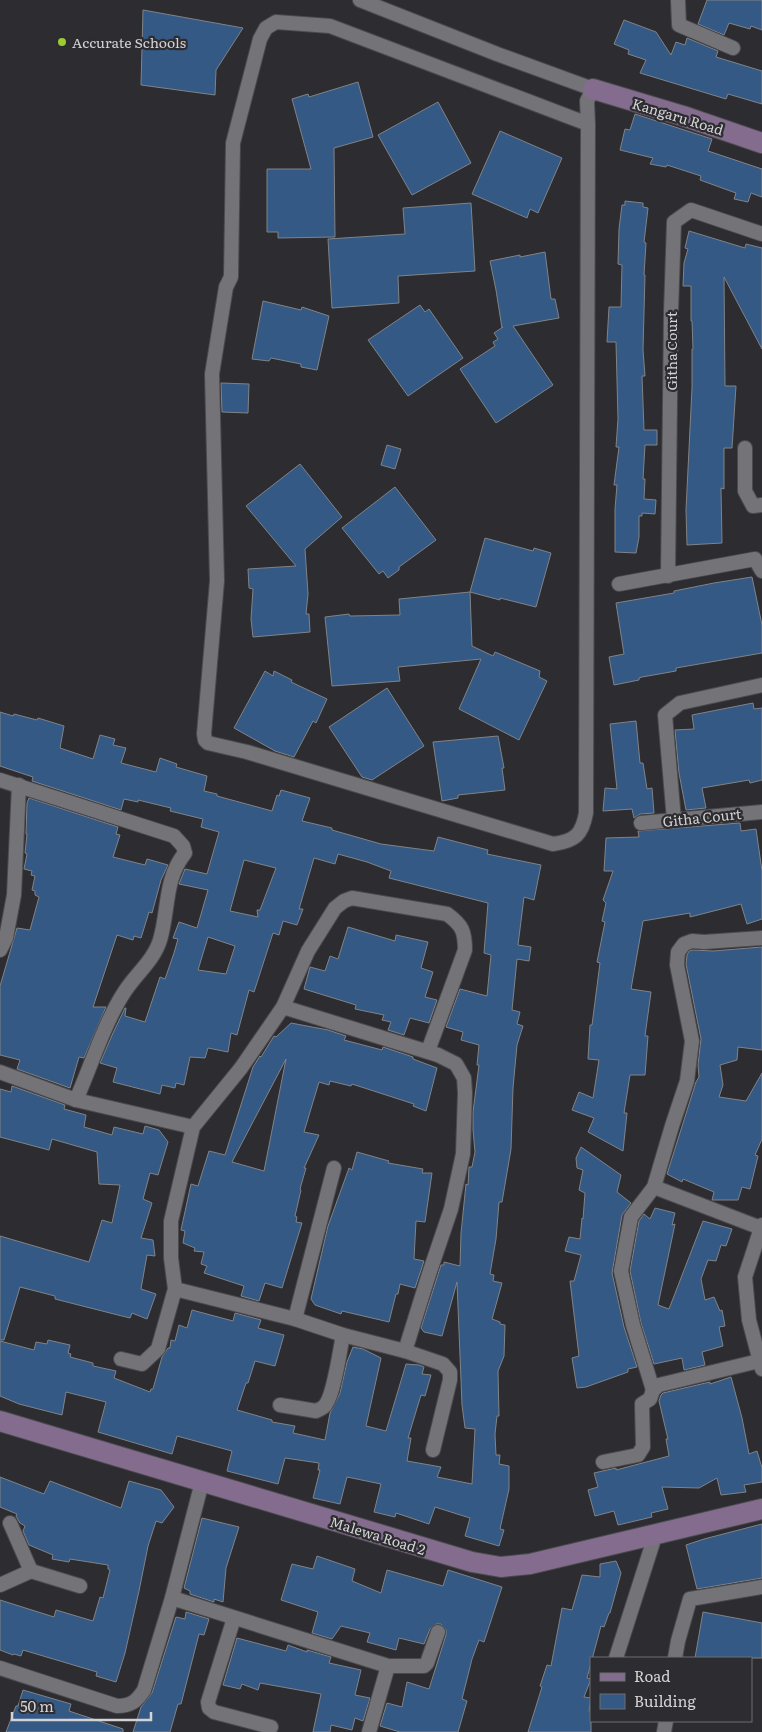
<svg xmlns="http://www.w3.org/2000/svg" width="762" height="1732" font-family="Literata,serif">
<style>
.building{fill:#345984;stroke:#808387;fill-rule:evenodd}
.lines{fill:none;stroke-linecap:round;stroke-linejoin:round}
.street-casing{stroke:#4a4a4e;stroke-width:16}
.secondary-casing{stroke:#4a4a4e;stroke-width:22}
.street{stroke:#747478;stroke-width:14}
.secondary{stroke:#846c8f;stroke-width:20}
.poi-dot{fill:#99cb35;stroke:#2d2d31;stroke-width:2}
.labels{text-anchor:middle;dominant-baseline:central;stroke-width:4.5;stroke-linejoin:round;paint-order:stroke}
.poi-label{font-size:14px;fill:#d3d3d6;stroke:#2d2d31;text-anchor:start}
.street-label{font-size:14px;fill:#d3d3d6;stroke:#2d2d31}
</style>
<rect width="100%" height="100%" fill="#2d2d31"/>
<g class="building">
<polygon points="707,0 762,0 762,30 751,26 750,29 729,23 724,35 698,24"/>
<polygon points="143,10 243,28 216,70 215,95 141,85"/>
<polygon points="624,20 656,32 671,55 676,42 685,45 687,38 718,51 716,57 762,71 762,104 728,94 726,99 640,73 646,60 628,54 629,50 614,44"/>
<polygon points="358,82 373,137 334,148 335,237 278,238 278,232 267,232 267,169 311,169 292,99 308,94 309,97"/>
<polygon points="438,102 471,163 412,195 378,135"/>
<polygon points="635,114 712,139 708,151 762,169 762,197 751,193 748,202 734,199 736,193 700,180 701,176 667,165 666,167 650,164 653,158 620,150 625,129 630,130"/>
<polygon points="500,131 562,158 538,213 530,209 527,218 472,194"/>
<polygon points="625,201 643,203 643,207 648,208 644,242 646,243 644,275 645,275 643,350 645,376 642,376 644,430 657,430 657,445 645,445 643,479 645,479 644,499 656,500 655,514 642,513 642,516 639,516 639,537 636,553 615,552 615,509 617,485 614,485 619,447 616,447 618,419 616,342 607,342 609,307 621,307 622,265 618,264 619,229 622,205 625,205"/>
<polygon points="471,203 475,271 398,276 399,303 332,308 328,239 405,234 403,208"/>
<polygon points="689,231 745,248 746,244 762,248 762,349 724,277 725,386 736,386 732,448 724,448 724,489 721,488 722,543 687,545 686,510 692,388 692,349 693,349 692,321 691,321 691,286 683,286 684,263 688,249 685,248"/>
<polygon points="545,252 551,299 555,299 559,318 513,326 553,385 496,423 460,369 495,346 493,342 498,339 494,333 503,327 502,328 496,290 490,261 520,255 520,257"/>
<polygon points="263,301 301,310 302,307 329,316 317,370 301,367 301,364 271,358 269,361 252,359"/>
<polygon points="420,305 425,312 429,309 463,358 408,396 368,340"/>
<polygon points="221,383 249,384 248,413 222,412"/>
<polygon points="387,445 401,449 395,469 381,465"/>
<polygon points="300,464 342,517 305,549 308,594 306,614 309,614 310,632 253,637 251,619 253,589 249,588 248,569 296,566 246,506"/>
<polygon points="395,487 436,540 399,567 399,570 388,578 383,571 379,574 342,528"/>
<polygon points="485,538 533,551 534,548 551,553 536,607 500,598 500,600 470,592 472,646 493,656 495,652 540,671 539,677 547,681 519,740 459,709 481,659 398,667 400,681 332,686 325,617 349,614 350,616 400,615 399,599 470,592"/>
<polygon points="752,577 762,625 762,653 676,668 676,671 642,677 639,678 639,680 614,685 609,657 624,654 616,603 674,593 674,591 714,583"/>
<polygon points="265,671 273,676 274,671 292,680 291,682 327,699 316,723 313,721 294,757 275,751 234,728"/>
<polygon points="387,688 424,746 372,780 362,777 329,727"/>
<polygon points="753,703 754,709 762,708 762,780 750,783 749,780 702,788 706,808 686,810 679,773 675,730 694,729 692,715"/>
<path d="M0,712L13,716L14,714L37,720L38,718L64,726L60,748L93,759L100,735L115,739L113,745L126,748L121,763L156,772L160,758L177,764L176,767L207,776L204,791L217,794V796L272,811L277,795L279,796L281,790L310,798L302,821L332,828V830L381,844L434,851L438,837L488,850L487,854L541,865L534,900L524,897L518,945L531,947L529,961L517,959L512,1010L520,1012L517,1024L523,1026L517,1045L513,1088L511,1149L502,1202H499L496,1239L490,1274L494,1275L493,1281L502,1283L492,1319L500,1322V1324L505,1325L504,1356L498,1371L499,1416H497L495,1434L496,1455H500L499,1464L509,1466V1489L500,1529L504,1530L499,1546L465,1536L470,1518L435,1507L429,1524L396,1513L395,1517L374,1512L381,1484L347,1477L340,1504L313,1498L320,1470H318L319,1463L285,1458L278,1484L227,1471L232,1451L177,1436L172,1454L98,1432L106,1402L66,1392L62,1415L19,1404L0,1396V1341L34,1350L36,1342L47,1344L48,1340L70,1345L68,1353L71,1354L70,1357L93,1363V1366L116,1371L114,1378L150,1392L151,1389H153L162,1357L168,1348H170L171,1340L175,1341L179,1325L187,1328L192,1310L233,1321L235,1313L261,1320L258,1328L284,1335L275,1366L255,1361L248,1383H246L237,1410L272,1420V1422L295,1426L293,1433L325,1440L330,1413L340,1393L347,1362L353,1347L363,1349L381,1358L366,1426L386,1431L406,1364L419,1365L424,1367L422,1374L431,1375L425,1396L421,1395L408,1438H411L407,1461L441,1467L437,1477L472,1484L475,1429L465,1428L462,1405L457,1282L442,1336L424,1332L421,1328L441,1265H444V1262L460,1266L461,1233L466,1184L468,1185L469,1167H472L475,1152L473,1130V1112L479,1065H477L479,1045L461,1040L463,1032L446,1027L460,989L487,996L491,955L484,953L488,903L389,878L391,871L367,862L338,854L335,864L314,858L299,909H303L297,925L283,921L279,935L273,933L254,992L249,990L237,1035L231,1033L228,1052L208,1048L205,1058L190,1057L184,1085L176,1083L175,1088L162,1085L160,1094L113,1082L117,1068L100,1063L113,1033L125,1008H126L125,1016L145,1022L160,977L165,979L174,953L178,939L173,938L179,922L197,928L208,890L179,884L185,869L207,874L219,832L201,827L203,819L170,811L171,808L138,800V802L124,799L121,810L32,781L33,777L0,766ZM244,860L276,868L260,910H257L258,917L230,911ZM208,937L235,946L226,974L198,970Z"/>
<polygon points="636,721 640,763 643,763 647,789 652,788 654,813 640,814 634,818 632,809 603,811 605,788 617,789 610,724"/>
<polygon points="498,736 504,768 502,768 505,790 458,795 458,798 442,801 433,742"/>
<polygon points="29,798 118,827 116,834 120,835 113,857 145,865 147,859 168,865 161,880 152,913 149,912 141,938 134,936 133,940 117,935 93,1007 106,1007 84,1058 79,1057 70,1088 17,1069 20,1060 0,1055 0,986 17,928 30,930 39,897 35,895 35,891 32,890 35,876 31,875 32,871 24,869 27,854 25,853 27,834 26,834 27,803"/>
<polygon points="740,823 741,831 756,829 762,871 762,919 747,924 741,904 690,917 690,913 643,921 631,989 651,992 645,1036 648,1036 645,1075 630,1075 624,1113 627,1113 623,1151 588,1132 594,1118 572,1110 579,1092 593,1098 599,1060 588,1059 590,1025 592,1025 600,963 597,962 605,922 602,921 606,903 603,900 613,871 604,871 606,838 639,837 638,831"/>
<polygon points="348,927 395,941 396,935 428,942 421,968 433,972 425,997 437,1000 429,1023 410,1018 404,1035 388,1030 391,1022 382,1020 384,1015 355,1009 356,1005 304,989 310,967 325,971 330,956 338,959"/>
<polygon points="762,947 762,1050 738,1047 737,1060 720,1065 723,1085 719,1097 746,1101 762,1073 762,1139 755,1155 758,1156 750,1189 742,1187 738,1200 712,1200 714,1192 683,1179 682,1182 667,1174 696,1082 699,1077 698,1065 701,1039 686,964 687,955 689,951 693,950 713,951"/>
<path d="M291,1023L328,1030L346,1036L344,1040L382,1050L383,1047L413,1057V1059L437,1068L426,1111L413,1106L414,1104L352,1084L351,1086L330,1081L329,1085L319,1082L304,1132L319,1135L304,1168H306L300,1189L301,1190L295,1216L297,1217L296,1222L302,1223L282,1288L265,1283L259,1301L241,1296L244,1286L204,1273L207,1266L201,1264L204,1252L194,1251L195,1248L183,1243L185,1231L181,1230L191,1184L198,1186L209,1151L225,1155L253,1067L260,1056L261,1057L274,1036L276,1037ZM286,1059L264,1171L232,1162L234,1158Z"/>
<polygon points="12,1086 65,1105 64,1109 86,1115 84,1127 112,1135 114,1127 143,1134 145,1126 159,1130 168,1142 158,1175 150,1173 143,1199 152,1203 141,1238 153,1240 155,1256 147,1255 141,1289 156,1294 147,1319 132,1313 130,1318 114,1314 55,1299 55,1296 20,1287 4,1340 0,1340 0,1236 89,1262 102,1220 112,1223 120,1185 99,1184 97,1152 52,1139 49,1150 0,1137 0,1089 11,1092"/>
<polygon points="581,1147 621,1175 617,1192 631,1203 622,1215 612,1273 624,1327 637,1367 628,1369 628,1372 586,1387 577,1388 572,1358 579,1356 570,1281 574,1281 581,1255 565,1251 569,1237 580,1239 582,1218 583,1219 585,1193 579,1190 583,1170 577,1168 576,1158"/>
<polygon points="357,1152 389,1161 388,1163 423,1169 422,1173 432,1173 425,1222 416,1221 414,1259 424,1261 415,1288 400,1284 398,1294 396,1294 389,1322 342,1311 341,1314 315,1305 311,1299 328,1226 349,1168 352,1170"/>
<polygon points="655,1208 675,1213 672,1225 675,1224 658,1305 669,1309 703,1221 732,1229 726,1246 721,1245 716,1261 708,1260 701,1279 705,1300 714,1297 720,1311 722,1310 725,1326 719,1327 723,1346 702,1352 705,1365 684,1370 682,1358 654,1364 641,1323 630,1271 639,1221 644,1214 650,1219"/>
<polygon points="731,1377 742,1418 749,1454 757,1451 762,1468 762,1482 744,1485 746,1492 721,1495 717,1478 699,1488 662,1487 668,1509 651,1513 652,1517 618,1525 614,1511 595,1516 588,1490 598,1487 594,1473 616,1468 616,1470 669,1456 666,1439 668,1439 659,1401 661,1395 663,1393 710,1382 710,1384"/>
<polygon points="0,1477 44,1494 50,1481 121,1508 129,1481 161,1490 174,1507 162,1523 156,1521 148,1546 139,1591 125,1653 116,1682 96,1676 97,1672 23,1650 21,1656 14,1654 13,1655 0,1650 0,1600 54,1617 56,1610 93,1621 100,1597 103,1598 110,1570 108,1569 108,1565 70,1559 69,1562 52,1559 53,1555 29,1545 23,1531 25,1526 20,1523 16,1516 17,1514 0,1507"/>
<polygon points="202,1518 239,1527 226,1568 223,1602 214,1599 214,1602 190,1594 190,1591 184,1588"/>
<polygon points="762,1524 762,1578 697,1589 686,1545 704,1539"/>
<polygon points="317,1556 355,1569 352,1581 381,1593 387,1570 443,1586 448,1570 502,1587 484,1642 479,1640 472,1659 462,1699 467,1701 458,1732 400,1732 380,1726 387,1703 402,1707 407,1682 429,1689 446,1635 446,1630 441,1624 436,1624 430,1629 424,1644 399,1638 396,1650 367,1642 370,1633 341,1626 332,1639 312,1633 318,1612 281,1600 292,1564 313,1569"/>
<polygon points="616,1561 621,1573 610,1613 609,1613 604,1627 601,1626 587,1678 591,1679 584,1697 591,1698 589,1711 591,1712 591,1732 528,1732 542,1687 540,1686 547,1665 551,1666 562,1608 572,1610 582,1575 600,1577 600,1564"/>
<polygon points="186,1612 209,1619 204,1635 199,1634 181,1704 178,1704 170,1732 133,1732 141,1707 152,1693 176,1617 185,1619"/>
<polygon points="703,1612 762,1623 762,1658 695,1658"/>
<polygon points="237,1638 286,1651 288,1645 307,1652 307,1650 331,1657 329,1663 361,1670 355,1695 370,1698 363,1721 355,1718 352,1730 331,1725 330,1732 313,1732 321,1694 260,1683 258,1690 242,1684 240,1689 223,1685"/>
<polygon points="23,1690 71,1704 69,1711 123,1729 123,1732 6,1732 16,1706 18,1706"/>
</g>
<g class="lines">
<g class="street-casing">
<g id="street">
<path d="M360,0L497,54L593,89L587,101L588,124L586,813C582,835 575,841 553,844L247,752L208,743L205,740L204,734L217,581L212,374L226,287L231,277L233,143L260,39L266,28L276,22L330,26L588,124"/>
<polyline points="678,0 679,25 733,48"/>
<polyline points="745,448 745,491 753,506 762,505"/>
<polyline points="668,576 671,312 674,222 691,210 762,234"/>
<polyline points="619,584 755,559 762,571"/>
<path d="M0,780L174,836L183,846L185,853C164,879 169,910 160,940C154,960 136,974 125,991C105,1021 91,1066 76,1100"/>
<polyline points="674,820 665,715 680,703 762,685"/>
<polyline points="641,823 762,812"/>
<polyline points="0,950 6,938 14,895 19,785"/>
<polyline points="283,1007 438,1055 456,1064 464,1078 465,1093 463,1154 451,1209 429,1274 405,1351"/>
<polyline points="0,1072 76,1100 193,1127"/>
<polyline points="654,1187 761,1228"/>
<polyline points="175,1289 295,1319 343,1335 405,1351 443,1364 450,1372 450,1380 433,1450"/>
<polyline points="295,1319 334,1168"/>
<path d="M121,1359L142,1364L158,1349L175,1289L171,1258V1221L193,1127L241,1068L283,1007L308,951L335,908L344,901L352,898L447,914C462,925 465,931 465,950L428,1051"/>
<polyline points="762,1369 749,1320 745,1277 762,1225"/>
<polyline points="653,1390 633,1325 621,1271 631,1217 654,1187 672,1126 687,1081 692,1041 677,965 678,952 684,944 692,941 704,942 762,938"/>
<path d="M280,1405L316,1411C320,1409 324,1408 326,1404C334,1393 340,1350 343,1335"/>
<polyline points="603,1462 638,1455 643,1447 642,1404 650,1399 653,1390 659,1385 759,1361"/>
<polyline points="10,1523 31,1571"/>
<polyline points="0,1585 31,1571 80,1586"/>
<polyline points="172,1598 388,1666 424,1666 427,1663 438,1632"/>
<polyline points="234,1618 208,1702 209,1708 214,1712 271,1727"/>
<polyline points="616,1658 655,1536"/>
<polyline points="675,1658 678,1641 690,1599 762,1587"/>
<path d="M0,1668L117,1706C131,1706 137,1701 144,1690L172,1598L202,1482"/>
<polyline points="369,1732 388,1666"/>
<polyline points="664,1732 666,1721"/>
</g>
</g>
<g class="secondary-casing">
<g id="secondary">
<polyline points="593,89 683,116 762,143"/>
<polyline points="0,1421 472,1562 501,1567 530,1564 762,1509"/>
</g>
</g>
<use href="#street" class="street"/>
<use href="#secondary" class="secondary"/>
</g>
<circle class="poi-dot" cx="62" cy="42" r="5"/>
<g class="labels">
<g class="poi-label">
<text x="72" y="42">Accurate Schools</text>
</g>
<g class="street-label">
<text transform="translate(678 116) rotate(17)">Kangaru Road</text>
<text transform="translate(671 351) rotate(-90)">Githa Court</text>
<text transform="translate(702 817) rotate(-6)">Githa Court</text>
<text transform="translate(378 1535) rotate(17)">Malewa Road 2</text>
</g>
</g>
<rect x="590" y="1657" width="162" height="65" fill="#2d2d31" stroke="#6f6f73"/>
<rect x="600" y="1673" width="25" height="8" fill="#846c8f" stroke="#6f6f73"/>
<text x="634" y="1682" font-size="15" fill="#d3d3d6">Road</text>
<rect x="600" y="1694" width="25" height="15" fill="#345984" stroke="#6f6f73"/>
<text x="634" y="1707" font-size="15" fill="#d3d3d6">Building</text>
<path d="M12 1712v8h139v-8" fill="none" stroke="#d3d3d6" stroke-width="2.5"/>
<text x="20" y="1712" font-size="15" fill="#d3d3d6" stroke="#2d2d31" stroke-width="4" paint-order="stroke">50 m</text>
</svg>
